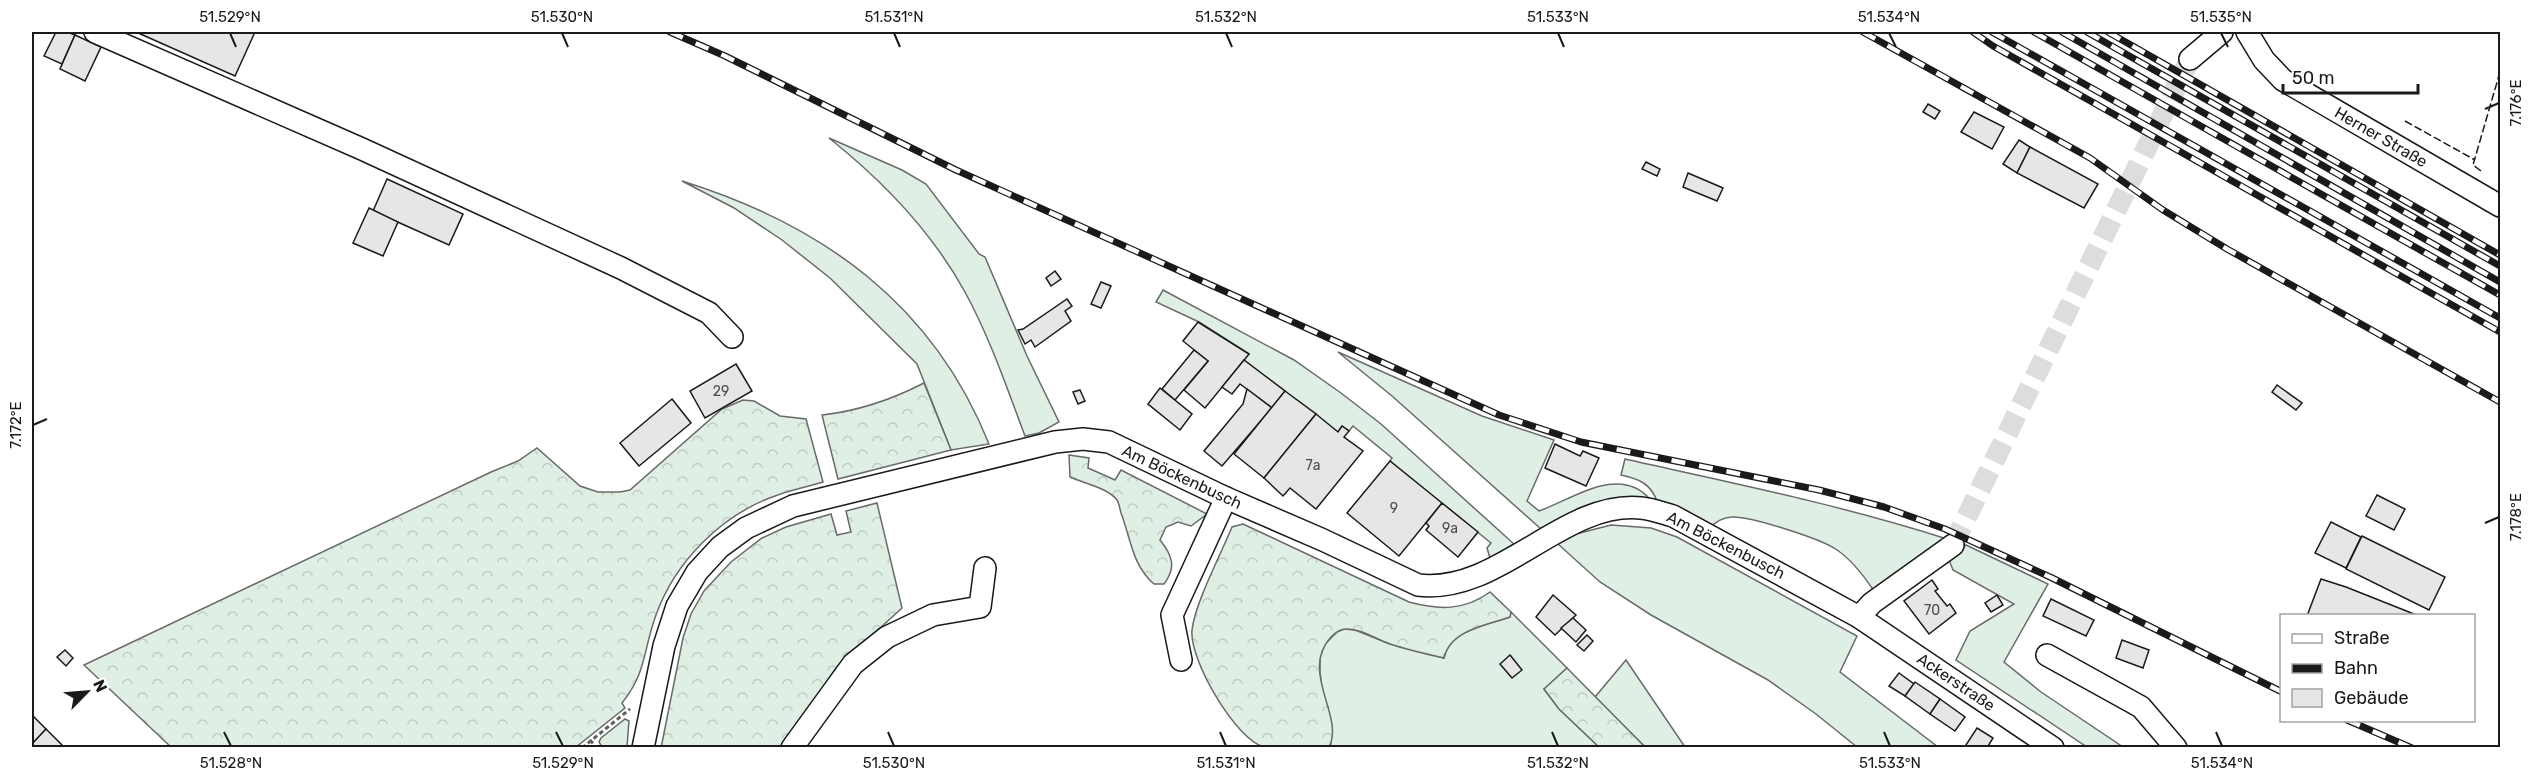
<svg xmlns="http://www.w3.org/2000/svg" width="2532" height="779" font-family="Rubik,sans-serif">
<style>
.grass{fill:#e0efe3;stroke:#6a6a6a;stroke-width:1.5}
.forest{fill:url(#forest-crowns);stroke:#6a6a6a;stroke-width:1.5}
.building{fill:#e6e6e6;stroke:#1a1a1a;stroke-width:1.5}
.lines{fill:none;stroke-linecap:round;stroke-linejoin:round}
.minor-tunnel{stroke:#ddd;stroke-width:21;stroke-dasharray:21 10;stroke-linecap:butt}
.minor-casing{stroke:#1a1a1a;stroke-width:24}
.path{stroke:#5f5f5f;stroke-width:3;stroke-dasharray:4.5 3;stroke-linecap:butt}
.minor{stroke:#fff;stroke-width:21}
.rail-casing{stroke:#1a1a1a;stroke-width:7}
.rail{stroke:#fff;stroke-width:4.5;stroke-dasharray:14;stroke-linecap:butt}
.fence{stroke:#1a1a1a;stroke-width:1.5;stroke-dasharray:8 3;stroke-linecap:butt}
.ticks{fill:none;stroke:#1a1a1a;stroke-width:2}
.labels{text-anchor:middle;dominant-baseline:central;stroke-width:4.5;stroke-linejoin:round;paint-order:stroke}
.number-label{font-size:14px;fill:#4d4d4d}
.street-label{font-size:16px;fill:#1a1a1a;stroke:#fff}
.neatline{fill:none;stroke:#1a1a1a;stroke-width:2}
.ticks-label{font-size:15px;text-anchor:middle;fill:#1a1a1a}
</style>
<defs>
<pattern id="forest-crowns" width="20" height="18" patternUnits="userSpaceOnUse" patternTransform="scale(1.5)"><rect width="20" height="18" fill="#e0efe3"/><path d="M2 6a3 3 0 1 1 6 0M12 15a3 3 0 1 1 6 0" fill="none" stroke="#c0ccc2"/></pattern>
</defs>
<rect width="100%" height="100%" fill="#fff"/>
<g class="grass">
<path d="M829,138L902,170L926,184L979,254L985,257L1027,356L1059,422L1039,433L1025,436C1007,388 990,338 965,292C932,232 883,181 829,138Z"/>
<path d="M682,181C823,225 933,304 989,444L951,450L917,364L830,278L782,240L734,208Z"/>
<polygon points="1163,290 1294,360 1341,393 1381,424 1514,544 1490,558 1487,548 1491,543 1390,461 1392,458 1353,426 1349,431 1342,426 1338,432 1244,360 1249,354 1199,322 1156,302"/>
<path d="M1338,352L1482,416L1554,440L1527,501L1539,511C1573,499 1619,464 1650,499L1541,529L1392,396Z"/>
<path d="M1625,459C1733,483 1841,505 1947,539L1874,591C1864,576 1852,560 1837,550C1822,539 1750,516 1732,517C1724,517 1718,521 1711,526L1657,501C1650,483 1639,479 1621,475Z"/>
<polygon points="1611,525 1651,528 1677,537 1857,636 1840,672 1938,747 1857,747 1816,714 1768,680 1651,615 1600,582 1558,544 1576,534"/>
<polygon points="1966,545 2048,584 2004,662 2041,692 2123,747 2087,747 1956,660 1970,631 2014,604 1953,570 1949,560"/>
<path d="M1511,612L1567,668L1544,689L1559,709L1599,747H1329L1331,744L1328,707L1323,698L1320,672V657L1325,644L1337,632L1344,629L1355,630L1390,644L1444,658C1450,630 1486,625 1510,617Z"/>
<polygon points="1626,660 1685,747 1645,747 1595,697"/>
<polygon points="625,719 629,721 627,747 602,747 599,742 601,738"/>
</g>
<g class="forest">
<path d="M924,383L951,450L838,479L822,415C859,411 891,400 924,383Z"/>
<path d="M743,400L754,401L780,416L806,419L823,482C807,487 790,490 775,496C721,515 675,562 656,615C643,650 647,672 622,703L625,708L576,747H171L84,665L491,472L518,461L537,448L580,486L598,492H620L630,490L722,409Z"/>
<path d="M1069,455L1089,458L1088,468L1115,480L1121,470L1207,514L1191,526L1178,522L1166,527L1160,540C1172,555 1177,567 1164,584H1154C1132,565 1131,539 1121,513C1120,509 1119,503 1117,500C1108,488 1083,483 1070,477Z"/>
<polygon points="877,503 902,608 836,668 783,747 661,748 683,638 691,614 704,591 731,562 762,538 786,527 831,514 837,535 851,532 846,511"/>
<path d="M1243,524L1409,602C1439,610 1464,611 1490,592L1511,612L1510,617C1487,625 1450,630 1444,658C1426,654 1408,650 1390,644C1375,639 1363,629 1347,629C1340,629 1336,632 1331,637C1299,672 1345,716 1329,747C1315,748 1275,751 1264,747C1235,739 1189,659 1192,630C1195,603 1221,554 1232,527Z"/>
<polygon points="1567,668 1645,747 1599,747 1559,709 1544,689"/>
</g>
<g class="building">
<polygon points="56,32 67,32 75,35 62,64 44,56"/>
<polygon points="136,32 255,32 235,76"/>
<polygon points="75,35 101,47 85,81 60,69"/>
<polygon points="1928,104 1940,111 1935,119 1923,112"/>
<polygon points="1974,112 2004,127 1992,149 1961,132"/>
<polygon points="2019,140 2030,147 2017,173 2003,164"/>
<polygon points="2030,147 2098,184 2084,208 2017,173"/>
<polygon points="1646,162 1660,169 1657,176 1642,169"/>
<polygon points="1688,173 1723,188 1717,201 1683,187"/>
<polygon points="387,179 463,214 449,245 373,211"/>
<polygon points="369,208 398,222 383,256 353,243"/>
<polygon points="1055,271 1061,279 1051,286 1046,278"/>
<polygon points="1101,282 1111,286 1101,308 1091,304"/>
<polygon points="1067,299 1072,306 1065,311 1071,321 1035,347 1031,340 1025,344 1018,330 1023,329"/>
<polygon points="1198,322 1249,354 1205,408 1184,390 1208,361 1183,341"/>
<polygon points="1194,350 1208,361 1175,400 1162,389"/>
<polygon points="1244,360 1285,391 1272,408 1240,384 1232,394 1222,387"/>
<polygon points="736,364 752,391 705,418 690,391"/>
<polygon points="2277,385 2302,403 2296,410 2272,392"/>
<polygon points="1160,388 1192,414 1180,430 1148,404"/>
<polygon points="1247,389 1272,408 1222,466 1204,451 1243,404"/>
<polygon points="1080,390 1085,401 1078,404 1073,392"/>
<polygon points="1285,391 1316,414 1264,478 1234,454"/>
<polygon points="672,399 691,423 639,466 620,443"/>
<polygon points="1316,414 1338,432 1342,426 1349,431 1344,437 1363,451 1316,509 1290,488 1283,496 1264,478"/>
<polygon points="1555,444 1580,456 1583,451 1599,458 1586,486 1545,468"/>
<polygon points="1390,461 1442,503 1399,556 1347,513"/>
<polygon points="2377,495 2405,509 2394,530 2366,516"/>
<polygon points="1442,503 1478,532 1458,557 1426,530 1429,526 1426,523"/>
<polygon points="2331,522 2361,537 2346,568 2315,553"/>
<polygon points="2362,536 2445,577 2429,610 2346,569"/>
<polygon points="2321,579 2346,587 2419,616 2307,616"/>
<polygon points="1932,580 1938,589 1935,591 1947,606 1950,604 1956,613 1929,634 1904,601"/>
<polygon points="1553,595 1576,615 1555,635 1536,617"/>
<polygon points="1997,595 2003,605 1991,612 1985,603"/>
<polygon points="2051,599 2094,620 2086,636 2043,616"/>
<polygon points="1573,618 1586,630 1576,642 1561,628"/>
<polygon points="1587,635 1593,641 1584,651 1577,645"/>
<polygon points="2122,640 2149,650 2143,668 2116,658"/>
<polygon points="65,650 73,658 66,666 57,657"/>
<polygon points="1510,655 1522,670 1512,678 1500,664"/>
<polygon points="1899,673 1914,684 1905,696 1889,686"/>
<polygon points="1915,682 1940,699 1930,714 1905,696"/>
<polygon points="1940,699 1965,717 1955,731 1930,714"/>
<polygon points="32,715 46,729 32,744"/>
<polygon points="1977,728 1993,738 1987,748 1964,748"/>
<polygon points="46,729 65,748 32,748 32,744"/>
</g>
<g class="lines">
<polyline class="minor-tunnel" points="1953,545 2190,59"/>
<g class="minor-casing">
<g id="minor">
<polyline points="95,32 362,149 621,268 709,313 732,337"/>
<polyline points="2247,32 2264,60 2283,80 2500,206"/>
<polyline points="2190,59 2222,32"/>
<polyline points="1859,617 1872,603 1953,545"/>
<polyline points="2047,655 2141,707 2176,748"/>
<polyline points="1181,660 1172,615 1226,498"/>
<path d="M643,748L664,646L677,606L697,572L720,547L746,528L793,506L1055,442L1083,439L1109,442L1226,498L1323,540L1418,585C1499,595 1563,500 1641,508C1652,509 1662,513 1673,516L1859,617L2053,748"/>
<polyline points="792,748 853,664 887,637 933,615 980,607 985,568"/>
</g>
</g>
<g class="path">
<polyline points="590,740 597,748"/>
<polyline points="582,748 630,709"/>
</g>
<use href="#minor" class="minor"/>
<g class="rail-casing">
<g id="rail">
<polyline points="670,32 725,56 956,170 1499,415 1581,442 1819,490 1884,507 1945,529 2050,577 2282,692"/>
<polyline points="1863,32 2090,158 2163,210 2227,249 2500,402"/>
<polyline points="1973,32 1993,46 2500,332"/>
<polyline points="1992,32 2500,318"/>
<polyline points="2034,32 2500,295"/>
<polyline points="2062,32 2500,282"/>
<polyline points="2087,32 2500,266"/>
<polyline points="2108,32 2500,255"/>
<polyline points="2347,720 2412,748"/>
</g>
</g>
<use href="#rail" class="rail"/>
<g class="fence">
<polyline points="2405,121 2475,160"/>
<polyline points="2481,171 2473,165 2500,72"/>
</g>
</g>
<path class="ticks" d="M230,33L236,47M562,33L568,47M894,33L900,47M1226,33L1232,47M1558,33L1564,47M1889,33L1896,47M2221,33L2228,47M2485,109L2499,103M33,425L47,419M2485,523L2499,517M224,732L231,746M556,732L563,746M888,732L894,746M1220,732L1226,746M1552,732L1558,746M1884,732L1890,746M2216,732L2222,746"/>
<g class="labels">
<g class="number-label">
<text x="721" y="391">29</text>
<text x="1313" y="465">7a</text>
<text x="1394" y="508">9</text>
<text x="1450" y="528">9a</text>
<text x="1932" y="610">70</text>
</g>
<g class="street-label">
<text transform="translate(2381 137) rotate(30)">Herner Straße</text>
<text transform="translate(1182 477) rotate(25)">Am Böckenbusch</text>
<text transform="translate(1726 545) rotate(27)">Am Böckenbusch</text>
<text transform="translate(1956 682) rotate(34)">Ackerstraße</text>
</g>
</g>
<rect width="2532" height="779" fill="none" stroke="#ffffff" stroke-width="66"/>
<rect x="2280" y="614" width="195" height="108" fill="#ffffff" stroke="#a3a3a3" stroke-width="1.5"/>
<rect x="2292" y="634" width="30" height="9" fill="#ffffff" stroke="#a3a3a3" stroke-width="1.5"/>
<text x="2334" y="644" font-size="18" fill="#1a1a1a">Straße</text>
<rect x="2292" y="664" width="30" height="9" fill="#1a1a1a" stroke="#a3a3a3" stroke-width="1.5"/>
<text x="2334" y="674" font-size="18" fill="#1a1a1a">Bahn</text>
<rect x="2292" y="689" width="30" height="18" fill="#e6e6e6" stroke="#a3a3a3" stroke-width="1.5"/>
<text x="2334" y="704" font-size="18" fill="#1a1a1a">Gebäude</text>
<g transform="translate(87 692) rotate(65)" stroke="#ffffff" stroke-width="4.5" paint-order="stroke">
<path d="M0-4.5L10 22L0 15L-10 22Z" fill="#1a1a1a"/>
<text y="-9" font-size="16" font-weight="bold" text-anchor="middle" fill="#1a1a1a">N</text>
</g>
<path d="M2283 84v9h135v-9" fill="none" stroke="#1a1a1a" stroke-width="3"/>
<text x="2292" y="84" font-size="18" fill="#1a1a1a" stroke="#ffffff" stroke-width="4.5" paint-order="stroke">50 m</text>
<rect x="33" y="33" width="2466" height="713" class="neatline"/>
<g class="ticks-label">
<text x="230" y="22">51.529°N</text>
<text x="562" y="22">51.530°N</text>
<text x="894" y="22">51.531°N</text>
<text x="1226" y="22">51.532°N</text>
<text x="1558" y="22">51.533°N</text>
<text x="1889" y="22">51.534°N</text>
<text x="2221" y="22">51.535°N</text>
<text transform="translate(2516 103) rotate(-90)" y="5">7.176°E</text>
<text transform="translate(16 425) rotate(-90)" y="5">7.172°E</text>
<text transform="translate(2516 517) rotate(-90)" y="5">7.178°E</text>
<text x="231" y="768">51.528°N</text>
<text x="563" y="768">51.529°N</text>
<text x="894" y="768">51.530°N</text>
<text x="1226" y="768">51.531°N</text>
<text x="1558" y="768">51.532°N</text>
<text x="1890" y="768">51.533°N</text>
<text x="2222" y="768">51.534°N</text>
</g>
</svg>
